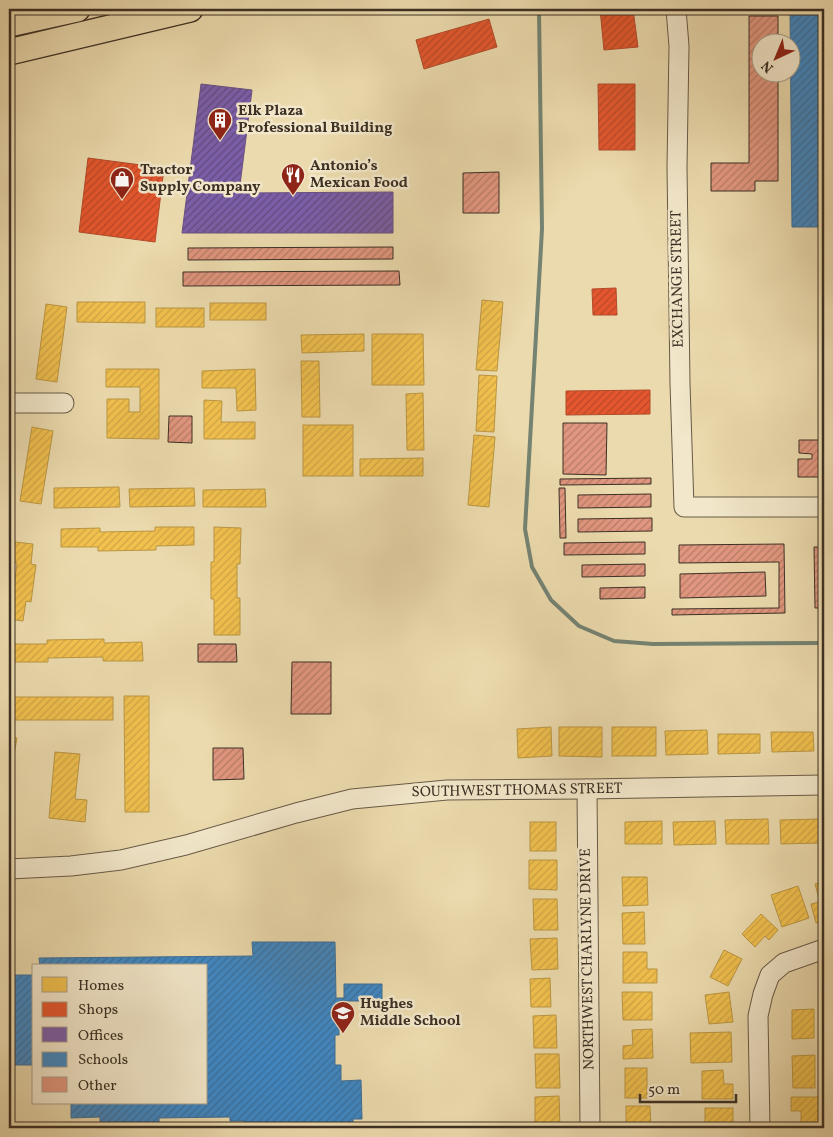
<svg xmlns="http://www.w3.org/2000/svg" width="833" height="1137" font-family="Vollkorn,serif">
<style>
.homes{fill:url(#homes-hatch);stroke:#bb9642}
.shops{fill:url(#shops-hatch);stroke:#b24b2b}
.offices{fill:url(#offices-hatch);stroke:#685080}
.schools{fill:url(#schools-hatch);stroke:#3e6e95}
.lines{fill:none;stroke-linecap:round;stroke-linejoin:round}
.stream{stroke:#748372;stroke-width:4}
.building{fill:url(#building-hatch);stroke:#3c3025}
.minor-casing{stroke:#685a47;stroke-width:21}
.major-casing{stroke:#3c3025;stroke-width:28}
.minor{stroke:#f2e7ca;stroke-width:19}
.major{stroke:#ebdaad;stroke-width:25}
.labels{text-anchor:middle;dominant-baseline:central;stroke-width:5;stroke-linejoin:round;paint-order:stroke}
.poi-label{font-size:15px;font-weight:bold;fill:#3c3025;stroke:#f2e7ca;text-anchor:start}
.street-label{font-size:15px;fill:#3c3025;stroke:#f2e7ca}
</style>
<defs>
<pattern id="homes-hatch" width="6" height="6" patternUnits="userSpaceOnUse" patternTransform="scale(1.25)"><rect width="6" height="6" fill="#f2c14e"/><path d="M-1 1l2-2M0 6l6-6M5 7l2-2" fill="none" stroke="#d0a644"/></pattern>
<pattern id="shops-hatch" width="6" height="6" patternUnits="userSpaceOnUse" patternTransform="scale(1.25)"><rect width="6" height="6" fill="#e4572e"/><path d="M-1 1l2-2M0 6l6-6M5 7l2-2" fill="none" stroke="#ba4827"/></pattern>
<pattern id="offices-hatch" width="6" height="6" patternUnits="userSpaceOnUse" patternTransform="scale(1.25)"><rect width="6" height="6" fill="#7b5ea7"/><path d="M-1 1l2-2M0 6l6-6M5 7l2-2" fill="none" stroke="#614a80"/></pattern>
<pattern id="schools-hatch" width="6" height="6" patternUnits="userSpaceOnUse" patternTransform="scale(1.25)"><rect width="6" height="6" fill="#3f88c5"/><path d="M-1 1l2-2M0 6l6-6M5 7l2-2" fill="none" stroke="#3670a0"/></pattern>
<pattern id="building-hatch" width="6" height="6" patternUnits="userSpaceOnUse" patternTransform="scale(1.25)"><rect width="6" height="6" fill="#e1967f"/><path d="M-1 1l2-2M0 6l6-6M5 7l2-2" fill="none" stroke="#b87b68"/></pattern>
</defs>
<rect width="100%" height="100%" fill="#ebdaad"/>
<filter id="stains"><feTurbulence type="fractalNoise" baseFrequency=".004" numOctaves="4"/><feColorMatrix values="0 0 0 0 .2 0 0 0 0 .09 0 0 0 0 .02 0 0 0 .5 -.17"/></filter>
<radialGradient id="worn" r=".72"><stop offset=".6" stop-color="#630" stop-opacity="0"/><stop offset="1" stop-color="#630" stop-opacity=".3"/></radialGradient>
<g class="homes">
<polygon points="482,300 503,302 497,371 476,370"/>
<polygon points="77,302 145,302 145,323 77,322"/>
<rect x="210" y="303" width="56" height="17"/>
<polygon points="46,304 67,307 57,382 36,379"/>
<rect x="156" y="308" width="48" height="19"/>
<polygon points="364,334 364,351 302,353 301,335"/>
<polygon points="372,334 423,334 424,385 372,385"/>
<polygon points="301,361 319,361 320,417 302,417"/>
<polygon points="106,369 159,369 159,439 107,438 107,399 129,399 129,412 140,412 140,387 106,387"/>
<polygon points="255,369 256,410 237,411 236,388 202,388 202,371"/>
<polygon points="479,375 497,376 494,432 476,431"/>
<polygon points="423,393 424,450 407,450 406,394"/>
<polygon points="204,400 222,401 221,422 255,422 255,439 204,439"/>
<rect x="303" y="425" width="50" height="51"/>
<polygon points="32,427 53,431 41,504 20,501"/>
<polygon points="474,435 495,437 489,507 468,505"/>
<polygon points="423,458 423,476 360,476 360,459"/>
<polygon points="119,487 120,507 54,508 54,488"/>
<polygon points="194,488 195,506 130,507 129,489"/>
<polygon points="265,489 266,507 203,507 203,490"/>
<polygon points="155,527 194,527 194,545 156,546 156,550 98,551 98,547 61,547 61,529 100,528 100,532 155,531"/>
<polygon points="214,527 241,528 240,564 237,564 237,598 240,598 240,635 214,635 214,599 211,599 211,562 214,562"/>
<polygon points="15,542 33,544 31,564 36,565 31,602 26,601 23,621 9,619 9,598 13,598 17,563 13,562"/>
<polygon points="104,639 104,643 142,642 143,661 103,661 103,657 48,658 48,662 10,662 9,644 47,644 47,640"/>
<polygon points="124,696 149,696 149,812 125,812"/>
<rect x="9" y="697" width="104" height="23"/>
<polygon points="551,727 552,756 518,758 517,729"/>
<polygon points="559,727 602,727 602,757 559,756"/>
<rect x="612" y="727" width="44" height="29"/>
<polygon points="707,730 708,754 666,755 665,731"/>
<polygon points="771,732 813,732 814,751 772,752"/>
<polygon points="718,734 760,734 760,753 718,754"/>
<polygon points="9,736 17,738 9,782"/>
<polygon points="55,752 80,754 75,799 87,800 85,822 49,818"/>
<polygon points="768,819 769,844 726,844 725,820"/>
<polygon points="821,819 821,843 781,844 780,820"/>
<polygon points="662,821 662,844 625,844 625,822"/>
<polygon points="715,821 716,844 674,845 673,822"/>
<rect x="530" y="822" width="26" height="29"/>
<polygon points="529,860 557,860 557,890 529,889"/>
<polygon points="622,877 647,877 648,905 623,906"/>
<polygon points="824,881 824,920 816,923 811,904 820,902 815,884"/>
<polygon points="798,886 809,918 782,927 771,895"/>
<polygon points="533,899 557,899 558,930 534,930"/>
<polygon points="644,912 645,944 623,944 622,913"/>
<polygon points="761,914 778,930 769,940 765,936 755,947 742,934"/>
<polygon points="557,938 558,969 532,970 530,939"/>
<polygon points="724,950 742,959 728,986 710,977"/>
<polygon points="623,952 647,952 647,969 657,969 657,983 623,983"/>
<polygon points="550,978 551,1007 531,1007 530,979"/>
<polygon points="622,992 652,992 652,1020 623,1020"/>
<polygon points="729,992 733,1022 709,1024 705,995"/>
<polygon points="814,1009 814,1038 792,1039 792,1010"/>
<polygon points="556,1015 557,1048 534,1048 533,1016"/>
<polygon points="652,1029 653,1058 623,1059 623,1046 633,1045 632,1030"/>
<polygon points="731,1032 732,1062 691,1063 690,1033"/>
<polygon points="535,1054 559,1054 560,1088 536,1088"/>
<polygon points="815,1055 815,1088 793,1088 792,1056"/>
<rect x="625" y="1068" width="22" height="30"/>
<polygon points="723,1070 724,1084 733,1084 733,1099 702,1099 702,1071"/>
<polygon points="559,1096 560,1127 535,1128 535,1097"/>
<polygon points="791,1097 821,1097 822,1126 801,1126 801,1111 791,1111"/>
<polygon points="626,1106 650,1106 651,1128 626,1128"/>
<rect x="705" y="1108" width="28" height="20"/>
</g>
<g class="shops">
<polygon points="600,9 633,9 638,47 604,50"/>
<polygon points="489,19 497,47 424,69 416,40"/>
<polygon points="598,84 635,84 635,150 599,150"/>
<polygon points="88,158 164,168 155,242 79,232"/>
<polygon points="616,288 617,315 593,315 592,289"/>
<polygon points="650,390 650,414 566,415 566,391"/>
</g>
<polygon class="offices" points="201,84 252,90 239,193 393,192 393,233 182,233"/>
<g class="schools">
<polygon points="790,9 824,9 824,227 792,227"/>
<polygon points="252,942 335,942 336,998 344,998 344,984 382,984 382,1001 339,1001 339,1035 335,1035 335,1065 341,1065 341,1081 361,1080 362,1119 353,1119 353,1128 244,1128 244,1121 230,1121 230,1117 159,1118 159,1125 100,1125 100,1117 71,1118 71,1103 206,1103 206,966 40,966 39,958 253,956"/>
<polygon points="9,975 34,975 34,1065 10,1065"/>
</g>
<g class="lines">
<polyline class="stream" points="539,9 542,229 525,529 532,567 551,600 579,626 614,641 653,644 824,643"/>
</g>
<g class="building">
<polygon points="749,16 778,16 778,42 760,42 760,72 778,72 778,181 755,181 755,191 711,191 711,163 749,163"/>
<polygon points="499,172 499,213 463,213 463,173"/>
<polygon points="393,247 393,259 188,260 188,248"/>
<polygon points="399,271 400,285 183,286 183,272"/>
<polygon points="169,416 192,416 192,443 168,442"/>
<polygon points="563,423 607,423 606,475 563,474"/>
<polygon points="799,440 824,440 824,477 798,477 798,459 812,459 812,454 799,453"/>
<polygon points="651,478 651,484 560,485 560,479"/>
<polygon points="559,488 565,488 566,538 560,538"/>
<polygon points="651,494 651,507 578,508 578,495"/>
<polygon points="652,518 652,531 578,532 578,519"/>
<polygon points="645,542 645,554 564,555 564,543"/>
<polygon points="784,544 785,613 672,615 672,609 779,608 779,562 679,563 679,545"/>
<polygon points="814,547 824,547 824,608 815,608"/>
<polygon points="645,564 645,576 582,577 582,565"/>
<polygon points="765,572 766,596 680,598 680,574"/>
<polygon points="645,587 645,598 600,599 600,588"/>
<polygon points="198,644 236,644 237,662 198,662"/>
<polygon points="292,662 331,662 331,714 291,714"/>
<polygon points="213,748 243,748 244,779 213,780"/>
</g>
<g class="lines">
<g class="minor-casing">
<g id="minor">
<polyline points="676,9 679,46 677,167 680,383 684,507 824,507"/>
<polyline points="9,403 64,403"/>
<polyline points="587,789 590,1128"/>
<polyline points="9,869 71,866 121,860 186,845 296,813 352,799 447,790 587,789 824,785"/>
<polyline points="760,1128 758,1016 763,994 770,975 784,963 824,949"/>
</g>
</g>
<g class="major-casing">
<g id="major">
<polyline points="9,24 77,9"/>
<polyline points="9,52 190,9"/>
</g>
</g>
<use href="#minor" class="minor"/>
<use href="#major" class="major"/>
</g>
<defs>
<g id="building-pin" transform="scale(1.25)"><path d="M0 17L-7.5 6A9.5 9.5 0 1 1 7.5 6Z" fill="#8f2418" stroke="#f2e7ca"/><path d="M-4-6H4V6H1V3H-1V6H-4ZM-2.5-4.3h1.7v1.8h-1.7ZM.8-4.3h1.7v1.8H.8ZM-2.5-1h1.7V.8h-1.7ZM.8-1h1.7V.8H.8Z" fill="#fff"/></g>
<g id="restaurant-pin" transform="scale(1.25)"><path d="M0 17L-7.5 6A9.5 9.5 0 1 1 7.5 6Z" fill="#8f2418" stroke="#f2e7ca"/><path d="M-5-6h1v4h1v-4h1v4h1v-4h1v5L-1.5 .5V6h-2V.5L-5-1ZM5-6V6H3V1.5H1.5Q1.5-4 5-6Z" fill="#fff"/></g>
<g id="shop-pin" transform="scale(1.25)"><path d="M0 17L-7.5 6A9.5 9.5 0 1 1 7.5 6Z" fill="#8f2418" stroke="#f2e7ca"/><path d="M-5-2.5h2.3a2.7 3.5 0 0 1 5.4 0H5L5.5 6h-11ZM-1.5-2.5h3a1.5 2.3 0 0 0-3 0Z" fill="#fff"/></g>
<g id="school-pin" transform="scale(1.25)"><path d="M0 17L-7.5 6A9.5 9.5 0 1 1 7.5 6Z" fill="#8f2418" stroke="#f2e7ca"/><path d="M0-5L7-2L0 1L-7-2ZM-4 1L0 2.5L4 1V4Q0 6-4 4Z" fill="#fff"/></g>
</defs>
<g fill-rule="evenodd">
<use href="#building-pin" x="220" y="120"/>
<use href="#restaurant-pin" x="293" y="175"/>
<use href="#shop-pin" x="122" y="179"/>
<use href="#school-pin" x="343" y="1013"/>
</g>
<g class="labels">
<g class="poi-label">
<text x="238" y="111">Elk Plaza<tspan x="238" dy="17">Professional Building</tspan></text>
<text x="310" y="166">Antonio’s<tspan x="310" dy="17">Mexican Food</tspan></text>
<text x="140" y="170">Tractor<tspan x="140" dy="17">Supply Company</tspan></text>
<text x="360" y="1004">Hughes<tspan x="360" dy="17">Middle School</tspan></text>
</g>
<g class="street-label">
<text transform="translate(678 279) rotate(-91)">EXCHANGE STREET</text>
<text transform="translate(517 791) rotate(-1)">SOUTHWEST THOMAS STREET</text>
<text transform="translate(588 959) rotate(-91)">NORTHWEST CHARLYNE DRIVE</text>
</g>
</g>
<rect width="833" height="1137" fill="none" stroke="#ebdaad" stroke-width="30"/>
<rect x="10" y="10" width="813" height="1117" fill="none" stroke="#3c3025" stroke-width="2.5"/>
<rect x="15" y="15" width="803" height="1107" fill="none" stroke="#3c3025"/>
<rect x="32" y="964" width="175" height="140" fill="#f2e7ca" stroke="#a99e88"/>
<rect x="42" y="977" width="25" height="15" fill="#f2c14e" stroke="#a99e88"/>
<text x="78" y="990" font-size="15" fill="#3c3025">Homes</text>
<rect x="42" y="1002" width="25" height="15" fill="#e4572e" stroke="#a99e88"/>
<text x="78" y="1014" font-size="15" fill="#3c3025">Shops</text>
<rect x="42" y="1027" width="25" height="15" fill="#7b5ea7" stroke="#a99e88"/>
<text x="78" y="1040" font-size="15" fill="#3c3025">Offices</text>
<rect x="42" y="1052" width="25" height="15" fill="#3f88c5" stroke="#a99e88"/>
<text x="78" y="1064" font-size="15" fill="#3c3025">Schools</text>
<rect x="42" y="1077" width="25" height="15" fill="#e1967f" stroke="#a99e88"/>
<text x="78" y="1090" font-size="15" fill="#3c3025">Other</text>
<g transform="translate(776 58) rotate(224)"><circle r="24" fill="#f2e7ca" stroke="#a99e88"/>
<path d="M0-4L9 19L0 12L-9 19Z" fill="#8f2418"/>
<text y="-8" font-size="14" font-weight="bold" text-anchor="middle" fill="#3c3025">N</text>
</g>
<path d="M640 1094v8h96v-8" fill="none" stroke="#3c3025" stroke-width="2.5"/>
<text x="648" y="1094" font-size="15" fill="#3c3025" stroke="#f2e7ca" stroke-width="4" paint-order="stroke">50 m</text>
<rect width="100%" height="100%" filter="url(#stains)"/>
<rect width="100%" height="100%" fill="url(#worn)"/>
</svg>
